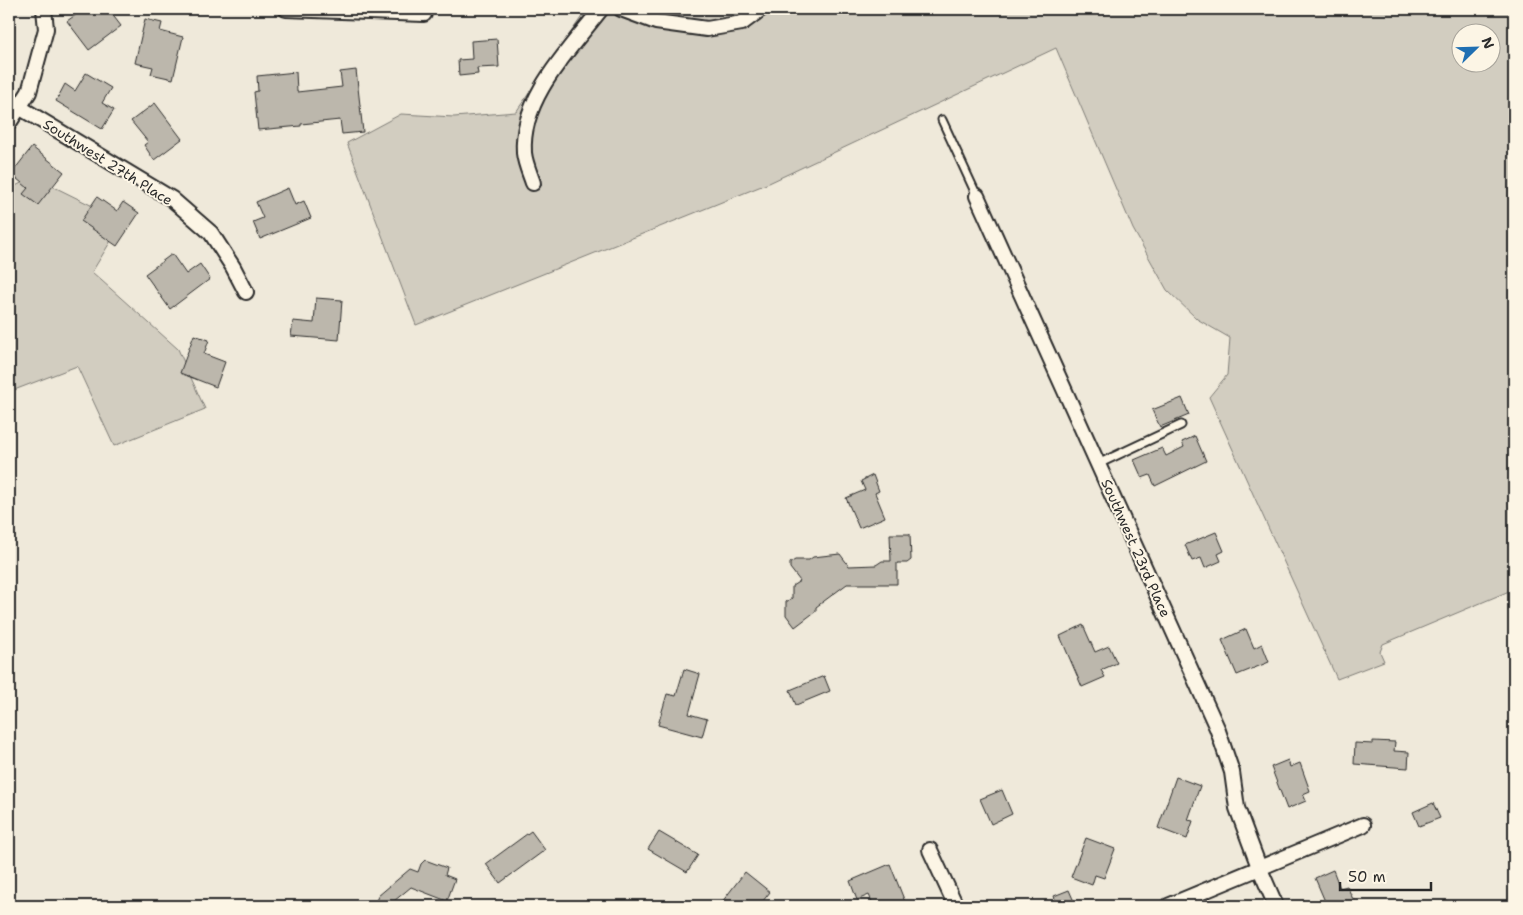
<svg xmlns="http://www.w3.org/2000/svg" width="1523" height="915" font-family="'Shantell Sans',sans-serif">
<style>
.green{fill:#d2cdc0;stroke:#7e7c76;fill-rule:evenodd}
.building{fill:#bcb7ac;stroke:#2b2b2b}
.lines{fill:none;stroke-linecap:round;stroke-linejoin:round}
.lane-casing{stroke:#2b2b2b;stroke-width:11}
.street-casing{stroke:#2b2b2b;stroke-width:18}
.lane{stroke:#fcf5e5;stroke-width:7}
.street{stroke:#fcf5e5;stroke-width:14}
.labels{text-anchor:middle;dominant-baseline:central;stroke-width:4;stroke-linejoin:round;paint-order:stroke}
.street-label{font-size:14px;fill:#2b2b2b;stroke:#fcf5e5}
</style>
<rect width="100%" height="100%" fill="#efe9da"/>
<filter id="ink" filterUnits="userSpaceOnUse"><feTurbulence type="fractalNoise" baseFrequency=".02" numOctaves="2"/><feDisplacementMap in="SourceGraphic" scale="10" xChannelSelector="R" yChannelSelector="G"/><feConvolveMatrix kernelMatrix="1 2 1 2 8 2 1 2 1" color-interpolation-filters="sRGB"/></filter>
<g filter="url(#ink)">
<g class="green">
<path d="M587,9H1514V589L1383,644L1380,652L1384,661L1337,679L1209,397L1227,375L1230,338L1197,319L1167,290L1133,229L1056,48L769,183L416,325L347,143L401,114L454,117L516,112ZM1460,32H1490V62H1460Z"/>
<polygon points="34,177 123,221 92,272 178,349 205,409 114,446 77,366 9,392 9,189"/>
</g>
<g class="building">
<polygon points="84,9 108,9 121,26 89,50 67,21"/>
<polygon points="145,19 162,23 160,31 183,37 173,79 151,74 153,67 135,63"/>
<polygon points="497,39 499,67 477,68 478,74 459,76 458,60 472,59 471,41"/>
<polygon points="356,70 363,132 342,134 340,120 301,124 301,126 258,130 254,92 258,91 257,76 296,72 297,92 342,87 340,72"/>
<polygon points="86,73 111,88 102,103 114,110 102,129 56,101 65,84 75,91"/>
<polygon points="155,103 182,139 154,160 144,145 148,142 131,121"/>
<polygon points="32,147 64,172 38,205 23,194 28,188 11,174"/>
<polygon points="288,188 295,205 304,201 311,218 260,239 253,222 263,218 256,202"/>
<polygon points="97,197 117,211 123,202 139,213 117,246 81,221"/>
<polygon points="172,254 186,274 200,264 210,279 170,309 145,274"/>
<polygon points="316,298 342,300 339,340 291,336 293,321 314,323"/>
<polygon points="194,335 209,340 204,354 225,362 216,387 180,373"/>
<polygon points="1182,398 1189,415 1160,427 1152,410"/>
<polygon points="1195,436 1206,461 1155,486 1150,475 1142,478 1134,460 1162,448 1166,456 1184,447 1182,442"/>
<polygon points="873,475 879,491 875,493 885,517 859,528 846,498 865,490 861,481"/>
<polygon points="1216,532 1224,551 1218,554 1221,561 1205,568 1201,558 1192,561 1185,545"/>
<polygon points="890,534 910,534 911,560 907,563 897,563 897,584 847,584 816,607 816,611 795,627 786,615 786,602 792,598 792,586 800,581 790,568 790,563 795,560 809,560 813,557 840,554 849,566 876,565 882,561 891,561"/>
<polygon points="1083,625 1095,652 1109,646 1117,663 1101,670 1105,677 1082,687 1060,636"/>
<polygon points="1246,629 1254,648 1262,644 1269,662 1237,675 1222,640"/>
<polygon points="684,669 700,674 689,714 707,719 702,737 658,725 667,694 676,696"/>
<polygon points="824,676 830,691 796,705 790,690"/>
<polygon points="1373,741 1395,742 1394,751 1409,752 1408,768 1354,764 1355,743 1373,744"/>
<polygon points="1288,760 1290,767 1300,763 1310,791 1303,794 1306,801 1287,809 1271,767"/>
<polygon points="1176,777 1200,786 1188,820 1193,821 1187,839 1158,828"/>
<polygon points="1002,790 1012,814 991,824 980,799"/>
<polygon points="1433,803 1440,818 1419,826 1413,812"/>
<polygon points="531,831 545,850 500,883 486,864"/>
<polygon points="659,832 698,855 687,872 648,849"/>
<polygon points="1086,838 1115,849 1104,878 1095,875 1092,885 1071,877"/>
<polygon points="425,860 447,868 445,875 455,879 447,901 411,887 388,906 380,906 376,901 378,896 410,869 418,872 421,864"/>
<polygon points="890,864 905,902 895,906 874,906 869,895 857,900 850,881"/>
<polygon points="1333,870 1340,888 1347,886 1356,906 1327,906 1315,878"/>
<polygon points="745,872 770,892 759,906 727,906 722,902"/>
<polygon points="1069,890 1076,906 1058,906 1054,896"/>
</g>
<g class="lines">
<g class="lane-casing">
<g id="lane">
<polyline points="942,120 977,196"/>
<polyline points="1098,464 1181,425"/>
</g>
</g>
<g class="street-casing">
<g id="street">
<polyline points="286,9 424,14"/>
<polyline points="621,9 656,22 707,29 742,23 761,9"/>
<polyline points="19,107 172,199 211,233 233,267 246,292"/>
<polyline points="9,123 29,92 46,29 44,9"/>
<path d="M533,183C530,174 525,163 524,153C520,98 570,49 601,9"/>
<polyline points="977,196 1217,728 1232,772 1237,808 1259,867 1276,906"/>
<polyline points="930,850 956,906"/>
<polyline points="1168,906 1363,825"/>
</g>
</g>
<use href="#lane" class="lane"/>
<use href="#street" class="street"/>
</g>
</g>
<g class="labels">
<g class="street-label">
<text transform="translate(108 162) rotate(32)">Southwest 27th Place</text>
<text transform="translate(1136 548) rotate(66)">Southwest 23rd Place</text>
</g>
</g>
<rect width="1523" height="915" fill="none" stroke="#fcf5e5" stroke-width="30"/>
<rect x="15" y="15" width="1493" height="885" fill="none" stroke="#2b2b2b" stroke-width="2" filter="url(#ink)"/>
<g transform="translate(1476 48) rotate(67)"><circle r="24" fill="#fcf5e5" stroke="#a8a49b"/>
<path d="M0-4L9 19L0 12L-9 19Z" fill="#1f6fb2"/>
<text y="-8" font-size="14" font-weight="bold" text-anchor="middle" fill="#2b2b2b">N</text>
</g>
<path d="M1340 882v8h91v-8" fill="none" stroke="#2b2b2b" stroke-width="2.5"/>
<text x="1348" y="882" font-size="15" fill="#2b2b2b" stroke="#fcf5e5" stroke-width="4" paint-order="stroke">50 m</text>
</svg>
